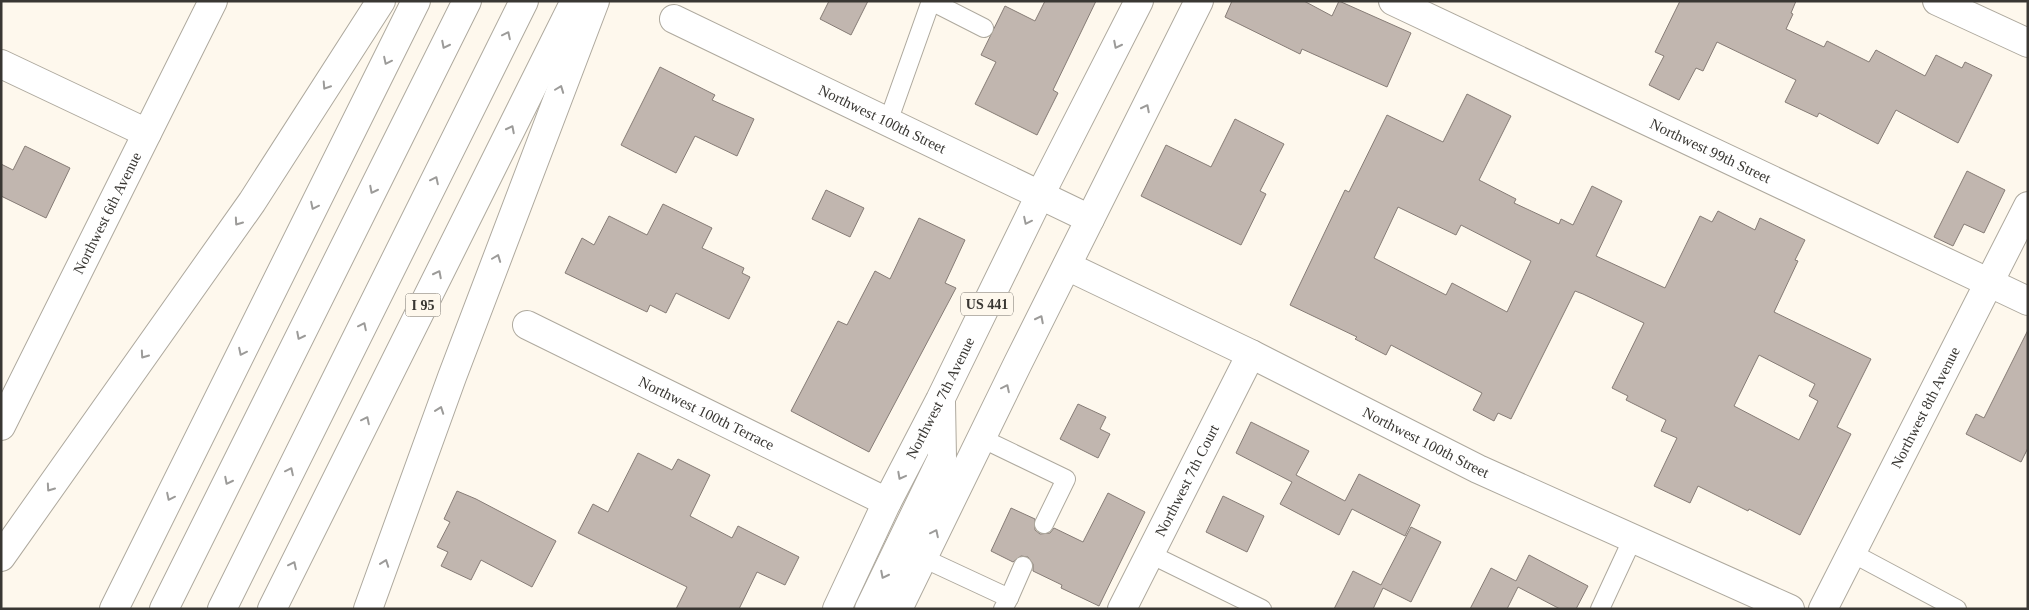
<svg xmlns="http://www.w3.org/2000/svg" width="2029" height="610" font-family="Georgia,serif">
<style>
.building{fill:#c1b6af;stroke:#867c76;fill-rule:evenodd}
.lines{fill:none;stroke-linecap:round;stroke-linejoin:round}
.lane-casing{stroke:#aea99e;stroke-width:20}
.street-casing{stroke:#aea99e;stroke-width:30}
.primary-casing{stroke:#aea99e;stroke-width:30}
.highway-casing{stroke:#aea99e;stroke-width:30}
.lane{stroke:#fff;stroke-width:18}
.street{stroke:#fff;stroke-width:28}
.primary{stroke:#fff;stroke-width:28}
.highway{stroke:#fff;stroke-width:28}
.oneway{stroke:#9c9b99}
.labels{text-anchor:middle;dominant-baseline:central;stroke-width:4;stroke-linejoin:round;paint-order:stroke}
.shield{fill:#fef8ed;stroke:#74716b;stroke-width:1}
.shield-label{font-size:14px;font-weight:bold;fill:#393733}
.street-label{font-size:15px;fill:#393733;stroke:#fef8ed}
</style>
<rect width="100%" height="100%" fill="#fef8ed"/>
<g class="building">
<polygon points="829,1 868,1 851,35 820,19"/>
<polygon points="1045,1 1096,1 1053,90 1058,93 1037,135 975,104 996,62 981,55 1005,6 1035,21"/>
<polygon points="1232,1 1304,1 1332,16 1339,1 1411,33 1387,87 1302,49 1300,54 1225,17"/>
<polygon points="1680,1 1796,1 1791,13 1793,14 1786,29 1824,47 1827,41 1869,62 1876,50 1925,76 1936,55 1962,68 1965,62 1992,75 1958,143 1896,110 1878,144 1819,113 1817,117 1785,102 1796,80 1717,42 1703,71 1696,68 1679,100 1649,85 1664,56 1655,52"/>
<polygon points="660,67 715,95 712,100 754,119 737,156 695,136 676,173 621,145"/>
<path d="M1467,94L1511,116L1479,180L1516,199L1514,203L1559,224L1561,219L1573,225L1592,186L1622,201L1596,256L1665,288L1700,216L1712,222L1718,211L1755,230L1760,218L1805,240L1795,260L1798,261L1774,312L1871,359L1837,427L1851,434L1800,535L1749,509L1748,511L1698,486L1690,503L1654,486L1677,438L1661,431L1666,420L1626,400L1628,396L1612,388L1644,323L1583,294L1575,291L1511,419L1498,413L1494,421L1473,410L1482,393L1391,345L1386,355L1355,339L1357,337L1290,305L1345,190L1349,192L1387,115L1443,142ZM1398,207L1456,235L1461,225L1531,261L1507,312L1452,283L1446,295L1374,258ZM1759,355L1815,384L1809,396L1818,401L1799,440L1734,406Z"/>
<polygon points="1235,119 1284,144 1260,191 1266,194 1241,245 1141,196 1166,145 1211,167"/>
<polygon points="25,146 70,168 46,218 1,196 1,164 13,170"/>
<polygon points="1967,171 2005,190 1984,233 1964,224 1953,246 1934,237"/>
<polygon points="826,190 864,208 850,237 812,219"/>
<polygon points="663,204 712,228 702,248 744,268 742,273 750,277 729,319 676,293 666,313 650,305 647,312 565,273 582,238 594,245 609,216 647,235"/>
<polygon points="919,218 965,240 945,283 956,288 869,452 791,411 838,321 847,325 875,271 890,279"/>
<polygon points="2028,330 2028,448 2021,462 1966,434 1976,414 1984,418"/>
<polygon points="1078,404 1106,417 1100,429 1110,434 1098,458 1060,439"/>
<polygon points="1251,422 1309,451 1296,475 1345,501 1359,474 1420,505 1405,536 1352,509 1339,535 1280,504 1292,482 1236,453"/>
<polygon points="638,453 672,470 678,459 710,475 690,516 732,538 738,526 799,557 785,585 757,572 739,609 676,609 687,587 578,533 593,504 608,512"/>
<polygon points="457,491 476,499 556,541 532,587 481,560 471,580 441,566 448,552 437,547 450,522 444,519"/>
<polygon points="1108,493 1145,512 1099,606 1061,588 1062,585 1033,571 1033,564 1028,557 1021,556 1013,562 991,551 1011,508 1035,519 1035,530 1040,534 1050,533 1054,528 1083,542"/>
<polygon points="1223,496 1264,516 1247,552 1206,532"/>
<polygon points="1411,527 1441,542 1411,602 1383,588 1373,609 1334,609 1353,571 1381,585"/>
<polygon points="1529,555 1588,586 1576,609 1560,609 1518,587 1507,609 1470,609 1491,568 1516,581"/>
</g>
<g class="lines">
<g class="lane-casing">
<g id="lane">
<polyline points="888,122 931,1 984,28"/>
<polyline points="981,438 1066,479 1044,524"/>
<polyline points="1852,553 1957,609"/>
<polyline points="1150,554 1262,609"/>
<polyline points="923,558 1009,598 1003,609"/>
<polyline points="1009,598 1023,566"/>
<polyline points="1600,609 1633,538"/>
</g>
</g>
<g class="street-casing">
<g id="street">
<path id="s1" d="M1393,1L2028,301"/>
<polyline points="1937,1 2028,43"/>
<path id="s2" d="M674,19L1090,219"/>
<polyline points="1,64 147,133"/>
<path id="s3" d="M1067,266L1251,354L1478,469L1790,609"/>
<path id="s4" d="M527,325L887,502"/>
<path id="s5" d="M1,426L213,1"/>
<path id="s6" d="M1122,609L1251,354"/>
<path id="s7" d="M1823,609L2028,206"/>
</g>
</g>
<g class="primary-casing">
<g id="primary">
<path id="s8" d="M837,609L887,502L940,400L1040,195L1139,1"/>
<polyline points="869,609 942,458 941,402"/>
<polyline points="898,609 1018,363 1199,1"/>
</g>
</g>
<g class="highway-casing">
<g id="highway">
<polyline points="1,557 252,202 381,1"/>
<polyline points="114,609 416,1"/>
<polyline points="164,609 467,1"/>
<polyline points="222,609 524,1"/>
<polyline points="272,609 575,1"/>
<polyline points="368,609 452,377 595,1"/>
</g>
</g>
<use href="#lane" class="lane"/>
<use href="#street" class="street"/>
<use href="#primary" class="primary"/>
<use href="#highway" class="highway"/>
</g>
<defs><path id="oneway-chevron" d="M-2-3.5L2.5 0L-2 3.5" fill="none" stroke-width="1.6" stroke-linecap="round" stroke-linejoin="round" transform="scale(1.25)"/></defs>
<g class="oneway">
<use href="#oneway-chevron" transform="translate(507 35) rotate(-64)"/>
<use href="#oneway-chevron" transform="translate(445 45) rotate(117)"/>
<use href="#oneway-chevron" transform="translate(1117 45) rotate(117)"/>
<use href="#oneway-chevron" transform="translate(387 61) rotate(116)"/>
<use href="#oneway-chevron" transform="translate(326 86) rotate(123)"/>
<use href="#oneway-chevron" transform="translate(560 89) rotate(-69)"/>
<use href="#oneway-chevron" transform="translate(1146 108) rotate(-63)"/>
<use href="#oneway-chevron" transform="translate(511 129) rotate(-63)"/>
<use href="#oneway-chevron" transform="translate(435 180) rotate(-64)"/>
<use href="#oneway-chevron" transform="translate(373 190) rotate(117)"/>
<use href="#oneway-chevron" transform="translate(314 206) rotate(116)"/>
<use href="#oneway-chevron" transform="translate(1027 221) rotate(116)"/>
<use href="#oneway-chevron" transform="translate(238 222) rotate(125)"/>
<use href="#oneway-chevron" transform="translate(497 258) rotate(-69)"/>
<use href="#oneway-chevron" transform="translate(438 274) rotate(-63)"/>
<use href="#oneway-chevron" transform="translate(1040 319) rotate(-63)"/>
<use href="#oneway-chevron" transform="translate(363 326) rotate(-64)"/>
<use href="#oneway-chevron" transform="translate(300 336) rotate(117)"/>
<use href="#oneway-chevron" transform="translate(242 352) rotate(116)"/>
<use href="#oneway-chevron" transform="translate(144 355) rotate(125)"/>
<use href="#oneway-chevron" transform="translate(1006 388) rotate(-64)"/>
<use href="#oneway-chevron" transform="translate(440 410) rotate(-70)"/>
<use href="#oneway-chevron" transform="translate(366 420) rotate(-64)"/>
<use href="#oneway-chevron" transform="translate(290 471) rotate(-64)"/>
<use href="#oneway-chevron" transform="translate(901 476) rotate(118)"/>
<use href="#oneway-chevron" transform="translate(228 481) rotate(117)"/>
<use href="#oneway-chevron" transform="translate(50 488) rotate(125)"/>
<use href="#oneway-chevron" transform="translate(170 497) rotate(116)"/>
<use href="#oneway-chevron" transform="translate(935 533) rotate(-64)"/>
<use href="#oneway-chevron" transform="translate(385 563) rotate(-70)"/>
<use href="#oneway-chevron" transform="translate(293 565) rotate(-64)"/>
<use href="#oneway-chevron" transform="translate(884 575) rotate(117)"/>
</g>
<g class="labels">
<g class="shield">
<rect x="961" y="292.5" width="52" height="23" rx="4"/>
<rect x="405.5" y="293.5" width="35" height="23" rx="4"/>
</g>
<g class="shield-label">
<text x="987" y="304">US 441</text>
<text x="423" y="305">I 95</text>
</g>
<g class="street-label">
<text stroke="none"><textPath href="#s2" startOffset="231">Northwest 100th Street</textPath></text>
<text stroke="none"><textPath href="#s1" startOffset="351">Northwest 99th Street</textPath></text>
<text stroke="none"><textPath href="#s5" startOffset="238">Northwest 6th Avenue</textPath></text>
<text stroke="none"><textPath href="#s8" startOffset="235">Northwest 7th Avenue</textPath></text>
<text stroke="none"><textPath href="#s7" startOffset="226">Northwest 8th Avenue</textPath></text>
<text stroke="none"><textPath href="#s4" startOffset="200">Northwest 100th Terrace</textPath></text>
<text stroke="none"><textPath href="#s3" startOffset="400">Northwest 100th Street</textPath></text>
<text stroke="none"><textPath href="#s6" startOffset="144">Northwest 7th Court</textPath></text>
</g>
</g>
<rect width="2029" height="610" fill="none" stroke="#393733" stroke-width="5"/>
</svg>
